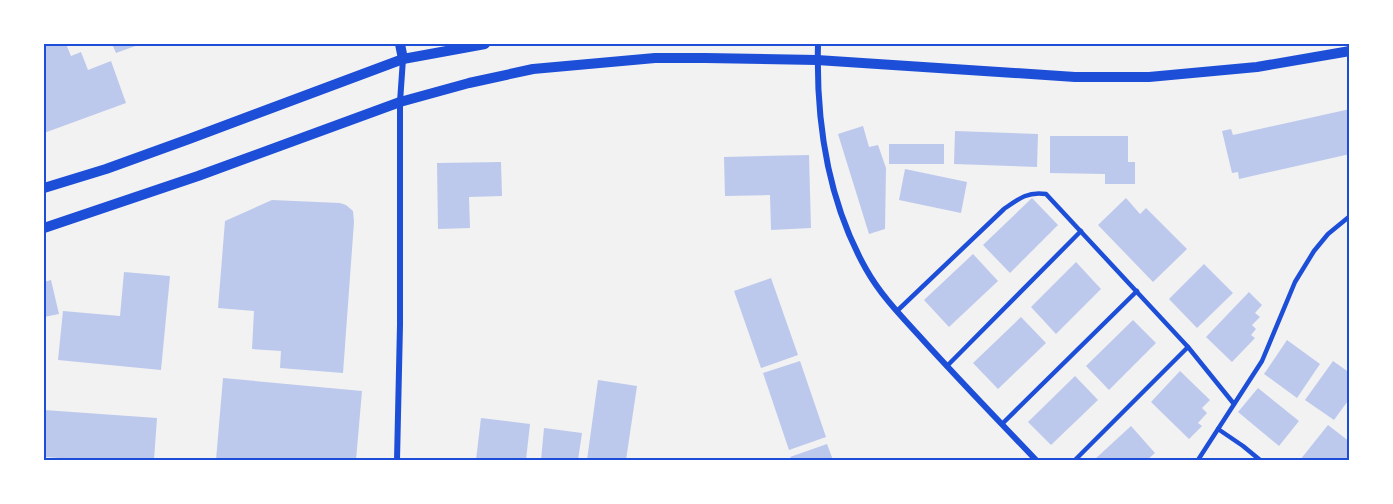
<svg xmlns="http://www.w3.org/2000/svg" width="1393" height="504" font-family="Rubik,sans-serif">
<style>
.building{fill:#bdc9ec}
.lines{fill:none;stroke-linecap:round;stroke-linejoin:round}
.service{stroke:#1d4ed8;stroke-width:4.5}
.minor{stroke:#1d4ed8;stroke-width:6}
.tertiary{stroke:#1d4ed8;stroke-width:10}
.neatline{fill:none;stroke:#1d4ed8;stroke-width:2}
</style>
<rect width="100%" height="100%" fill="#f2f2f2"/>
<g class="building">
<polygon points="44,44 66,44 71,56 81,52 88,70 111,61 126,103 44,133"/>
<polygon points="112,44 141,44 116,53"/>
<polygon points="1350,109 1350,154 1239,179 1238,172 1232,173 1222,131 1231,129 1233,135"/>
<polygon points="863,126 869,147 878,145 886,168 885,229 869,234 838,134"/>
<polygon points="955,131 1038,134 1037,167 954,164"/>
<polygon points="1050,136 1128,136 1128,162 1135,162 1135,184 1105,184 1105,174 1050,173"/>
<rect x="889" y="144" width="55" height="20"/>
<polygon points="809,155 811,228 771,230 770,195 725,196 724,157"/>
<polygon points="501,162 502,196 469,197 470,228 438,229 437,163"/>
<polygon points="905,169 967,182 961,213 899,200"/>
<polygon points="1032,198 1058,225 1010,273 983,245"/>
<polygon points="1126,198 1140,214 1146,208 1187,249 1153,282 1098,225"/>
<polygon points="272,200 340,203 346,205 353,211 354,222 343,373 280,368 281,351 252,349 254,311 218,308 225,221"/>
<polygon points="973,254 998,281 949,327 924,300"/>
<polygon points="1076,262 1101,289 1056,334 1031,307"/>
<polygon points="1204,264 1233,293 1197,328 1169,299"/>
<polygon points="124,272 170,276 161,370 58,360 63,311 120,316"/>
<polygon points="771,278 798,355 761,368 734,291"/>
<polygon points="51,280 59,314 44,317 44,282"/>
<polygon points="1249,292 1262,305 1255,313 1260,317 1252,325 1256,329 1251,335 1255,338 1232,362 1206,337"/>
<polygon points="1021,317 1046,343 998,389 973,363"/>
<polygon points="1133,320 1156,343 1109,390 1086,366"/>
<polygon points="1287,340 1320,364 1297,398 1264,374"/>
<polygon points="800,361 826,437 789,450 763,373"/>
<polygon points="1333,361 1350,373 1350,398 1334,420 1305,400"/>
<polygon points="1180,371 1210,400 1202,408 1207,413 1198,423 1202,426 1189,439 1151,402"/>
<polygon points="1075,376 1098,400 1051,445 1028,422"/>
<polygon points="223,378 362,391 356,460 216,460"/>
<polygon points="598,380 637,386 626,460 587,460"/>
<polygon points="1258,388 1299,421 1279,446 1238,412"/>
<polygon points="44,410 157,418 154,460 88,460 44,457"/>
<polygon points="481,418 530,424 526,460 476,460"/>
<polygon points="1328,425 1350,442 1350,460 1300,460"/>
<polygon points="1131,426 1155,453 1147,460 1094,460"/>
<polygon points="544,428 582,433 578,460 541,460"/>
<polygon points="827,444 833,460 792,460 790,457"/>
</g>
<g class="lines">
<g class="service">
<path d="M897,311L1004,209C1018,199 1028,191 1046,194L1188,347L1234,404"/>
<polyline points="947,366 1081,231"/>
<polyline points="1002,424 1137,291"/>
<polyline points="1218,429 1243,446 1260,460"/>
<polyline points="1075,460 1188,347"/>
<polyline points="1198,460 1262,361 1295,282 1314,251 1328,234 1350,216"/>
</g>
<g class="minor">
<path d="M818,44C816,121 827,200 866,269C881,296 903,318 923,340C960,381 998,420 1036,460"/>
<polyline points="397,460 400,325 400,102 403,59"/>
</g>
<g class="tertiary">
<polyline points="400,44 403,59"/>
<polyline points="44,188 106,169 189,139 403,59 485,44"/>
<polyline points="44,228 198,176 400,102 469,83 533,69 655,58 705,58 817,60 1075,77 1149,77 1257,67 1350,51"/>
</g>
</g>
<rect width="1393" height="504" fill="none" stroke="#ffffff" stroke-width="90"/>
<rect x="45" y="45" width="1303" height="414" class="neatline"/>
</svg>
